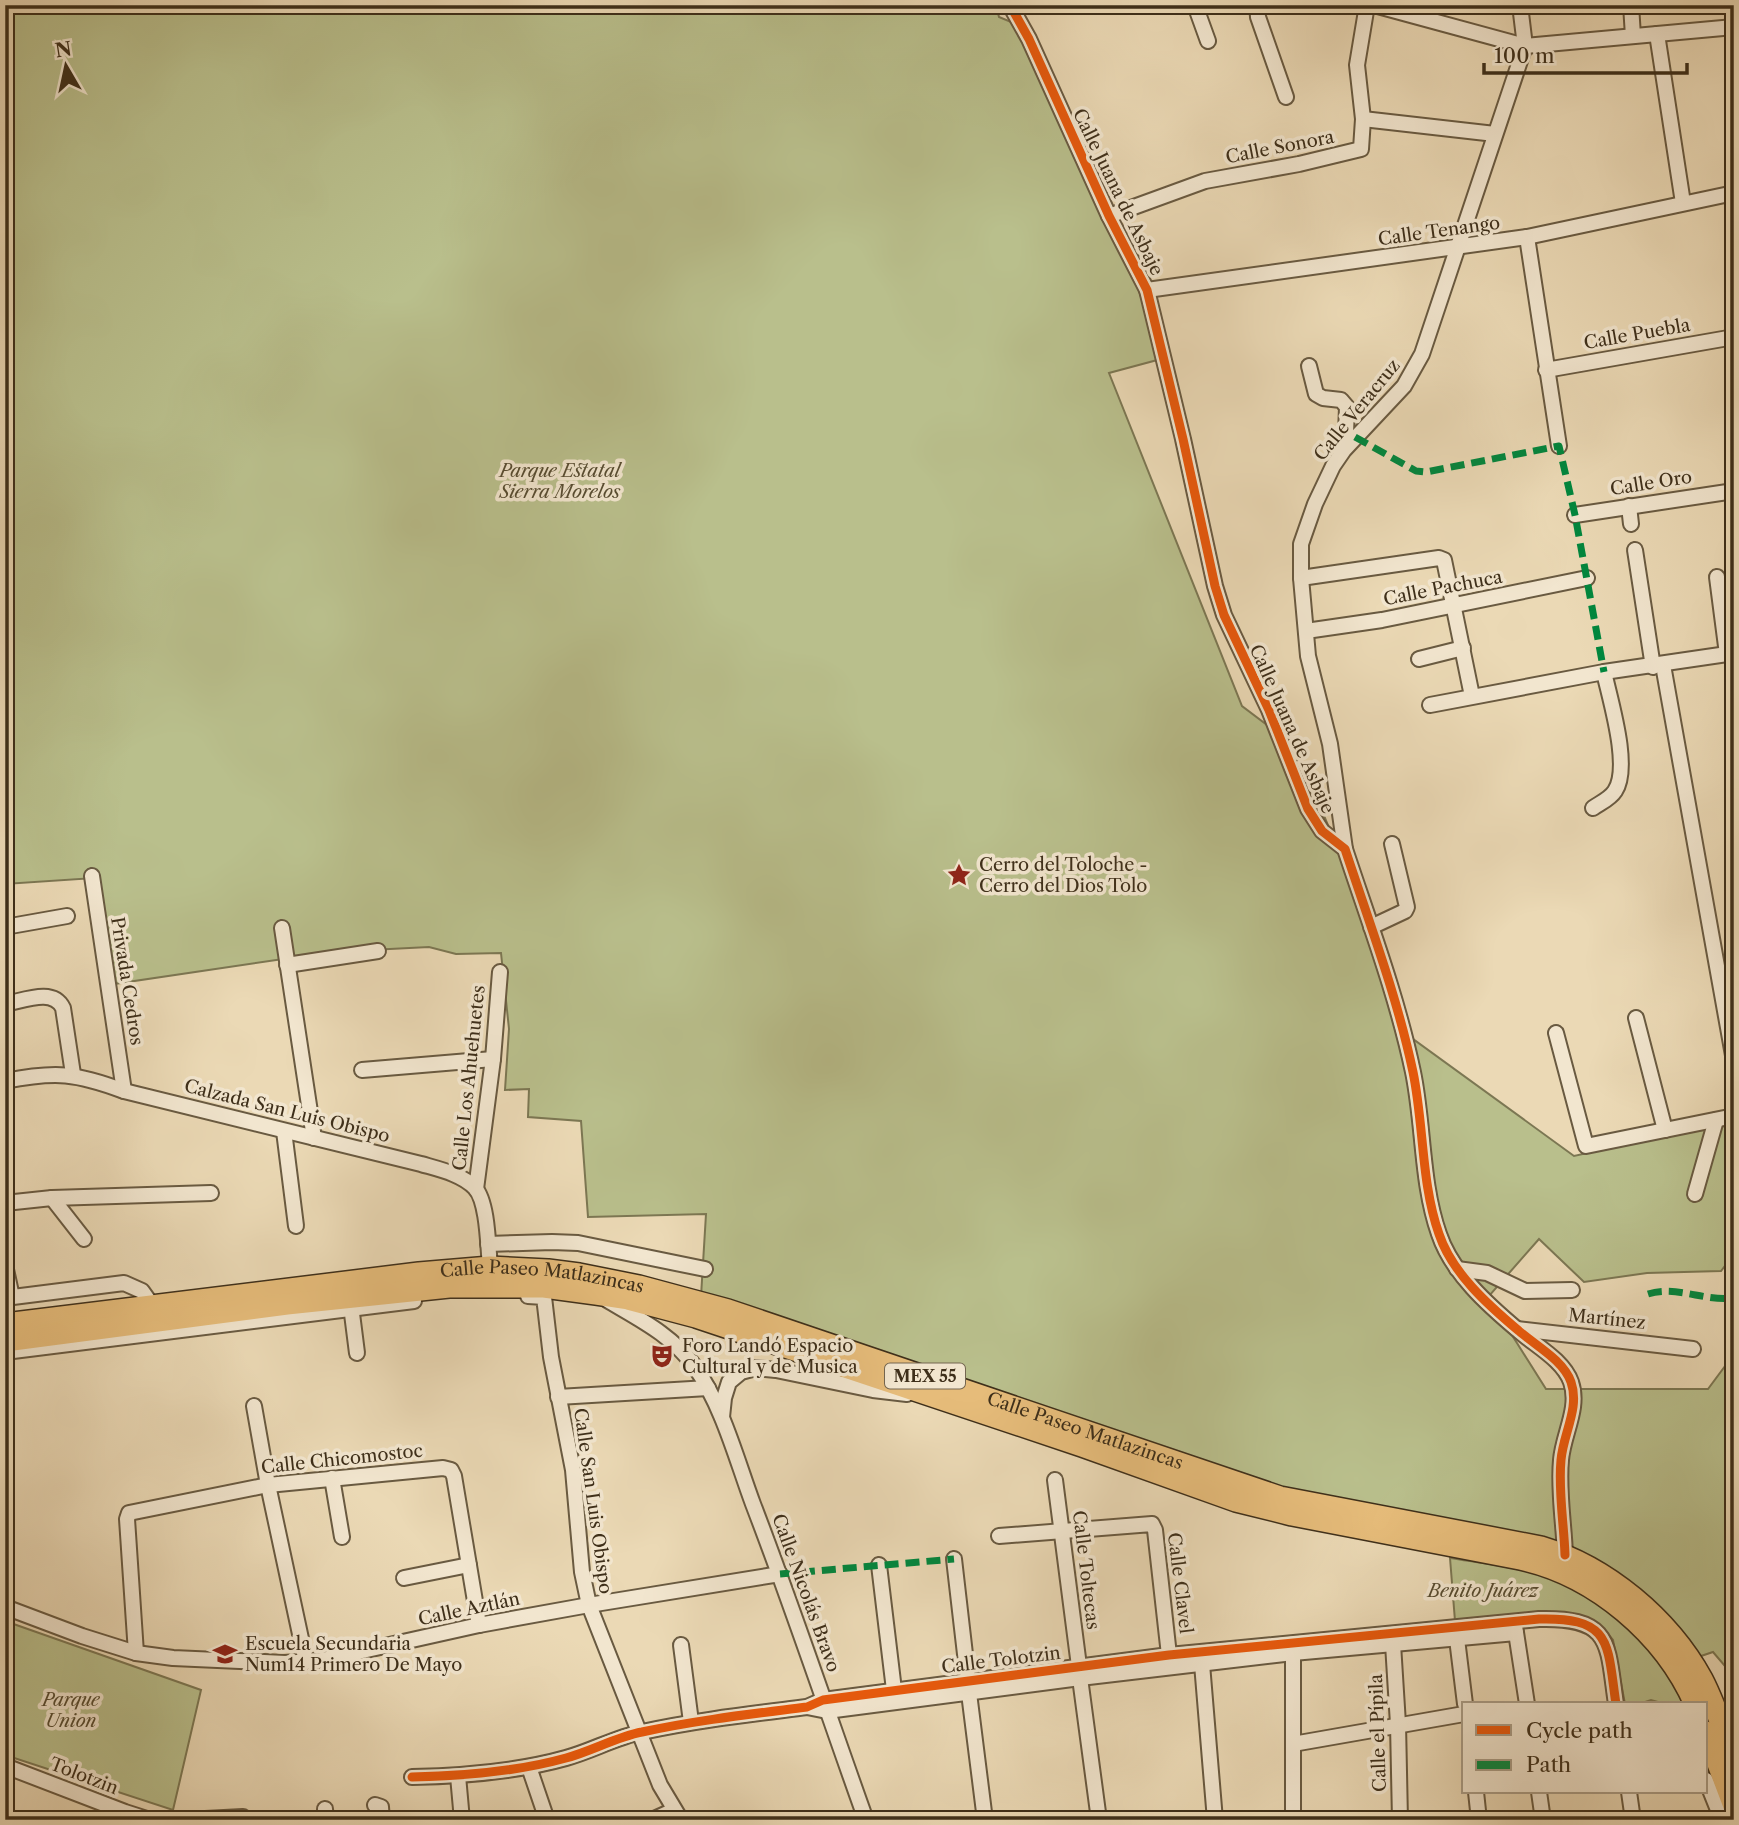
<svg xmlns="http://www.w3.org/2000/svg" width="1739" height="1825" font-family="'Libre Caslon Text',serif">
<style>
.green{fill:#b9bf8c;stroke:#7c7753;stroke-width:2}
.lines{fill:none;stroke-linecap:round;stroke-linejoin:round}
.minor-casing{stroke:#695a41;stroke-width:18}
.highway-casing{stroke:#3e2f1a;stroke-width:24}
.minor{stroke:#f2e6cf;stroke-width:14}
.highway{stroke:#e6bc7a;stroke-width:21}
.quiet{stroke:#00873e;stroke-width:7;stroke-dasharray:14 7;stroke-linecap:butt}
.cycleway-casing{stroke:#f2e6cf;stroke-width:13}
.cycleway{stroke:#e8590c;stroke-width:9}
.labels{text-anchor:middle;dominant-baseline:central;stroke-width:7;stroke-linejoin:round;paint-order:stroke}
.shield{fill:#f2e6cf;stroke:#746650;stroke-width:2}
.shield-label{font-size:16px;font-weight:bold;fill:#3e2f1a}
.street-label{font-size:18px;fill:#3e2f1a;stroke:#f2e6cf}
.park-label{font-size:18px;font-style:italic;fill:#574c31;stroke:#f2e6cf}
.poi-label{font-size:18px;fill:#3e2f1a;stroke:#f2e6cf;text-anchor:start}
</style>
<rect width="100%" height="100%" fill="#ebd9b5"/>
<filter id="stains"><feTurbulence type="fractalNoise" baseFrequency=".00286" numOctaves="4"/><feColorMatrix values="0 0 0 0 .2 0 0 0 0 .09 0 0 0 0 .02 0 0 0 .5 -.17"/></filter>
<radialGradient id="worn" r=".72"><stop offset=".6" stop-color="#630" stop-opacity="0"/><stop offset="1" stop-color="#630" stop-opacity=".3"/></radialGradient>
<g class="green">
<polygon points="5,5 996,5 999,17 1023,27 1137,285 1161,359 1109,373 1242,706 1295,746 1370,926 1409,1036 1574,1156 1734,1121 1734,1254 1721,1271 1647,1273 1584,1282 1539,1239 1488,1297 1546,1389 1708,1389 1734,1354 1734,1667 1730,1672 1713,1652 1698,1657 1628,1592 1290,1509 700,1313 706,1214 588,1217 581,1121 528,1117 529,1089 505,1090 509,1029 501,953 456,954 429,947 331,952 107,985 94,878 5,884"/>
<path d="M1450,1558C1487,1564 1526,1568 1561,1582C1610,1601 1662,1656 1684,1704H1665L1651,1700L1639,1704H1625L1613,1640L1604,1629L1589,1620L1455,1621Z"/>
<polygon points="5,1621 201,1690 173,1810 5,1755"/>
</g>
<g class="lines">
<g class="minor-casing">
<g id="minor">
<path d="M1010,5L1029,39L1109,216L1147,290L1183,439L1215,586L1224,615L1269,710L1308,809L1322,831L1345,849C1369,922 1397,996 1413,1072C1424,1125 1421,1183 1439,1234C1452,1273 1488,1305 1519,1331C1536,1346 1563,1360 1571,1382C1580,1408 1563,1434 1561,1460C1558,1491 1564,1524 1565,1555"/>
<polyline points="1195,5 1208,41"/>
<polyline points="1257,5 1258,17 1286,97"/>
<polyline points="1374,5 1525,46 1734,27"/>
<polyline points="1631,5 1633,36"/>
<polyline points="1657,34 1683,203"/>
<polyline points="1363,119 1495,134"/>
<polyline points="1109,216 1205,181 1299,164 1361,149 1363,119 1357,65 1367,5"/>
<polyline points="1527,237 1559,446"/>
<polyline points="1147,290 1527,237 1734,193"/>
<polyline points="1309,366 1316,394 1323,398 1341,400 1347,407 1346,433"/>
<polyline points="1546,370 1734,337"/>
<polyline points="1629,506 1631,524"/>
<polyline points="1575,515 1734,491"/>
<polyline points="1635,550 1653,667"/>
<polyline points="1717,577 1727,654"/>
<polyline points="1301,578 1439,558 1444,560 1472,696"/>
<polyline points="1306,631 1382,620 1587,578"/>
<polyline points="1419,659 1463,648"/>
<polyline points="1663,665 1734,1061"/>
<polyline points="1430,705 1604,672 1734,653"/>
<path d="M1593,808C1600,803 1610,799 1615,791C1631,767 1610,700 1604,672"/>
<polyline points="1345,849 1330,744 1308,656 1301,578 1301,544 1315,504 1333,466 1344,450 1404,386 1422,354 1525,46 1520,5"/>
<polyline points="92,876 124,1091"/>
<polyline points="5,927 67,916"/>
<polyline points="1371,927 1405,911 1407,907 1392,844"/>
<polyline points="282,928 314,1138"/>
<polyline points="287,965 378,951"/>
<path d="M5,1004C23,1001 53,987 63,1008L73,1074"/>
<polyline points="1636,1018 1665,1130"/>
<polyline points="1556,1033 1586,1146 1734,1116"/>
<polyline points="362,1070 493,1059"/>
<path d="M5,1081C56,1071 76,1073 124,1091L421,1164C438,1169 462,1174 475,1188C488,1202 488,1248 490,1267"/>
<polyline points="284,1131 296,1226"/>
<polyline points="476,1189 493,1059 500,972"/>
<polyline points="1695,1194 1716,1120"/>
<polyline points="52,1198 84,1239"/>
<polyline points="5,1203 52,1198 211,1193"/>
<polyline points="488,1244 552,1242 578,1243 705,1269"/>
<polyline points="5,1265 12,1297"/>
<polyline points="1457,1269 1487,1273 1525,1291 1572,1290"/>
<polyline points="528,1296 544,1297 551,1357 573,1470 582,1572 589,1605 660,1785 681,1820"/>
<polyline points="5,1298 124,1283 142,1291 152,1305"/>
<polyline points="350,1298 357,1353"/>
<path d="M607,1300C639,1319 672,1335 695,1367C723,1407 736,1458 753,1504C793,1608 828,1714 866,1820"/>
<polyline points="1517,1329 1693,1349"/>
<polyline points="5,1352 414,1301"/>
<polyline points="558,1397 708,1388"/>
<polyline points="254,1406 268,1485 306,1662"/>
<polyline points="722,1417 724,1398 729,1382 741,1372 756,1368 776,1370 873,1390 907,1394"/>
<polyline points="332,1478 342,1537"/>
<polyline points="1055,1480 1079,1666"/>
<polyline points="999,1536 1152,1524 1155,1530 1169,1655"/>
<polyline points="954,1559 968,1680"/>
<polyline points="879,1565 894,1690"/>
<polyline points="404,1578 469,1565"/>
<polyline points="5,1607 82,1636 136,1653 173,1658 285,1663 322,1660 479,1625 589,1605 780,1574"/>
<polyline points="1515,1626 1527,1704"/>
<polyline points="1457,1639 1465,1704"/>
<polyline points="1393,1644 1398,1724 1400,1820"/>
<polyline points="681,1645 691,1722"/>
<polyline points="136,1653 127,1519 129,1513 268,1485 443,1468 451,1470 454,1476 479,1625"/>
<polyline points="1202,1664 1215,1820"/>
<polyline points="1080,1678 1099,1820"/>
<polyline points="969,1693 985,1820"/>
<polyline points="807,1707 827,1711 1080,1678 1293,1653 1516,1633"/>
<polyline points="1293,1744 1464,1714"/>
<polyline points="5,1766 125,1812 150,1820"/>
<polyline points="529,1767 547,1820"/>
<polyline points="458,1776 462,1820"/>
<path d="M412,1777C463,1776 516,1772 566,1758C592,1751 616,1737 642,1732C697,1720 752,1714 807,1707L823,1700L1169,1655L1539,1619C1613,1617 1607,1644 1616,1704"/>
<polyline points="1706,1780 1722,1820"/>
<polyline points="1476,1792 1479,1820"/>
<polyline points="1539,1792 1543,1820"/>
<polyline points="1629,1792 1633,1820"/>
<polyline points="375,1805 381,1807 382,1820"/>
<polyline points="325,1809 326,1820"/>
<polyline points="186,1820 243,1817 243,1820"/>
<polyline points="652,1820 674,1810"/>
<polyline points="1293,1820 1293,1653"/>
</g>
</g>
<g class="highway-casing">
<g id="highway">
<path id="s1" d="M5,1324L419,1273L490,1267L548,1270L579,1274L639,1286L728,1310L1280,1497L1541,1547C1607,1567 1668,1618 1702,1679C1715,1704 1724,1732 1734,1759"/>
<path d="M5,1341L287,1304L449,1287H544L596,1294L628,1299L696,1317L1082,1446L1236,1501L1292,1515L1520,1559C1595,1575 1664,1634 1695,1704"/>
<polyline points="1706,1732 1734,1806"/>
</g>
</g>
<use href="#minor" class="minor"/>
<use href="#highway" class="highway"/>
<g class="quiet">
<polyline points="1355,437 1416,471 1426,472 1559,446 1575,515 1604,672"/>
<path d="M1648,1294C1677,1285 1705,1302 1734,1298"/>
<polyline points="780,1574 954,1559"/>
</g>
<g class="cycleway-casing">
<g id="cycleway">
<path d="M1010,5L1029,39L1109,216L1147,290L1183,439L1215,586L1224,615L1269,710L1308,809L1322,831L1345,849C1369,922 1397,996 1413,1072C1424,1125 1421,1183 1439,1234C1452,1273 1488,1305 1519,1331C1536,1346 1563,1360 1571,1382C1580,1408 1563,1434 1561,1460C1558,1491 1564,1524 1565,1555"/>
<path d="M412,1777C463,1776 516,1772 566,1758C592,1751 616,1737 642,1732C697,1720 752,1714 807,1707L823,1700L1169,1655L1539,1619C1613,1617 1607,1644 1616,1704"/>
</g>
</g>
<use href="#cycleway" class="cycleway"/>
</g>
<defs>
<g id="sight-bare" transform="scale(1.89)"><path d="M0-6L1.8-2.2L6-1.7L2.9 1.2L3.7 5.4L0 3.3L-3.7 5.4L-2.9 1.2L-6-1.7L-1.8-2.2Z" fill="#8f2418" stroke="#f2e6cf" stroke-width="2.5" paint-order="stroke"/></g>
<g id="theatre-bare" transform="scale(1.89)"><path d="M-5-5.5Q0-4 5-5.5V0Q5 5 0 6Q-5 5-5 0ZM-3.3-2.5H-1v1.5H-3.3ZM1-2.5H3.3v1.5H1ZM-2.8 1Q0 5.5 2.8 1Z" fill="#8f2418" stroke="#f2e6cf" stroke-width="2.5" paint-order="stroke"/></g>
<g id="school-bare" transform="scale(1.89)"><path d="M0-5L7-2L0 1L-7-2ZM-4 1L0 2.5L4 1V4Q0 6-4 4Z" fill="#8f2418" stroke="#f2e6cf" stroke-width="2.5" paint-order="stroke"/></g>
</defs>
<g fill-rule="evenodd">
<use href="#sight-bare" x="959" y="875"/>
<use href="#theatre-bare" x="662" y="1356"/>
<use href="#school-bare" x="225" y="1654"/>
</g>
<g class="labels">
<rect class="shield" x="885" y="1363.5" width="80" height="25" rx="5"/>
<g class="shield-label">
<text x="925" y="1376">MEX 55</text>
</g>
<g class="street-label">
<text transform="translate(1280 147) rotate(-11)">Calle Sonora</text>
<text transform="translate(1118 192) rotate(64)">Calle Juana de Asbaje</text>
<text transform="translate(1439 231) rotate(-8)">Calle Tenango</text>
<text transform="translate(1637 334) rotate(-10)">Calle Puebla</text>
<text transform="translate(1357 410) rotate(-51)">Calle Veracruz</text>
<text transform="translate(1651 483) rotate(-9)">Calle Oro</text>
<text transform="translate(1443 588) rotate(-11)">Calle Pachuca</text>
<text transform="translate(1292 729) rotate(66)">Calle Juana de Asbaje</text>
<text transform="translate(127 981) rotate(81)">Privada Cedros</text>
<text transform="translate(469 1078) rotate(-84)">Calle Los Ahuehuetes</text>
<text transform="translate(287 1111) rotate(14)">Calzada San Luis Obispo</text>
<text stroke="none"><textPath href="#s1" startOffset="541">Calle Paseo Matlazincas</textPath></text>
<text transform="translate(1607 1319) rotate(6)">Martínez</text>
<text stroke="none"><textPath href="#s1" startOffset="1108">Calle Paseo Matlazincas</textPath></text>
<text transform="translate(342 1459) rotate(-6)">Calle Chicomostoc</text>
<text transform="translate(593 1501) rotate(82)">Calle San Luis Obispo</text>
<text transform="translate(1086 1570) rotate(83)">Calle Toltecas</text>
<text transform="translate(1180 1583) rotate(83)">Calle Clavel</text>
<text transform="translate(806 1593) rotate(70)">Calle Nicolás Bravo</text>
<text transform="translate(469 1609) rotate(-12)">Calle Aztlán</text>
<text transform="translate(1001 1660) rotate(-7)">Calle Tolotzin</text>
<text transform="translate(1378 1733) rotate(-92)">Calle el Pípila</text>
<text transform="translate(84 1776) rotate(21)">Tolotzin</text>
</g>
<g class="park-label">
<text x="560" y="471">Parque Estatal<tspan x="560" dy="21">Sierra Morelos</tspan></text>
<text x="1483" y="1591">Benito Juárez</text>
<text x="71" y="1700">Parque<tspan x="71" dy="21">Union</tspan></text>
</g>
<g class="poi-label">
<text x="979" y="865">Cerro del Toloche -<tspan x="979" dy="21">Cerro del Dios Tolo</tspan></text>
<text x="682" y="1346">Foro Landó Espacio<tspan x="682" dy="21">Cultural y de Musica</tspan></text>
<text x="245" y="1644">Escuela Secundaria<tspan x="245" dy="21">Num14 Primero De Mayo</tspan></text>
</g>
</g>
<rect width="1739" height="1825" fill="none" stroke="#ebd9b5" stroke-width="28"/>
<rect x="7" y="7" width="1725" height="1811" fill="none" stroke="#3e2f1a" stroke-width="3.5"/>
<rect x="14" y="14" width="1711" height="1797" fill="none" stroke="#3e2f1a" stroke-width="2"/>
<rect x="1462" y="1702" width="245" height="91" fill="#f2e6cf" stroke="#aa9d87" stroke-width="2"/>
<rect x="1476" y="1725" width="35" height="10" fill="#e8590c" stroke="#aa9d87" stroke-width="2"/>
<text x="1526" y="1738" font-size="21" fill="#3e2f1a">Cycle path</text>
<rect x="1476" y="1760" width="35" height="10" fill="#00873e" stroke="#aa9d87" stroke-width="2"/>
<text x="1526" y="1772" font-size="21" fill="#3e2f1a">Path</text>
<g transform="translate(66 66) rotate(351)" stroke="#f2e6cf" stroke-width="5" paint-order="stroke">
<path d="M0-5L12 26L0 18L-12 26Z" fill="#3e2f1a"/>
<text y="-10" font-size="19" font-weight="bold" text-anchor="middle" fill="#3e2f1a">N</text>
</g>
<path d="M1484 63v10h203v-10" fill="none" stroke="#3e2f1a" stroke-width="3.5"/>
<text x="1494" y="63" font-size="21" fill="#3e2f1a" stroke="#f2e6cf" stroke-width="5" paint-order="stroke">100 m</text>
<rect width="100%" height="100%" filter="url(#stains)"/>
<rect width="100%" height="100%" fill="url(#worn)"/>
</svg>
